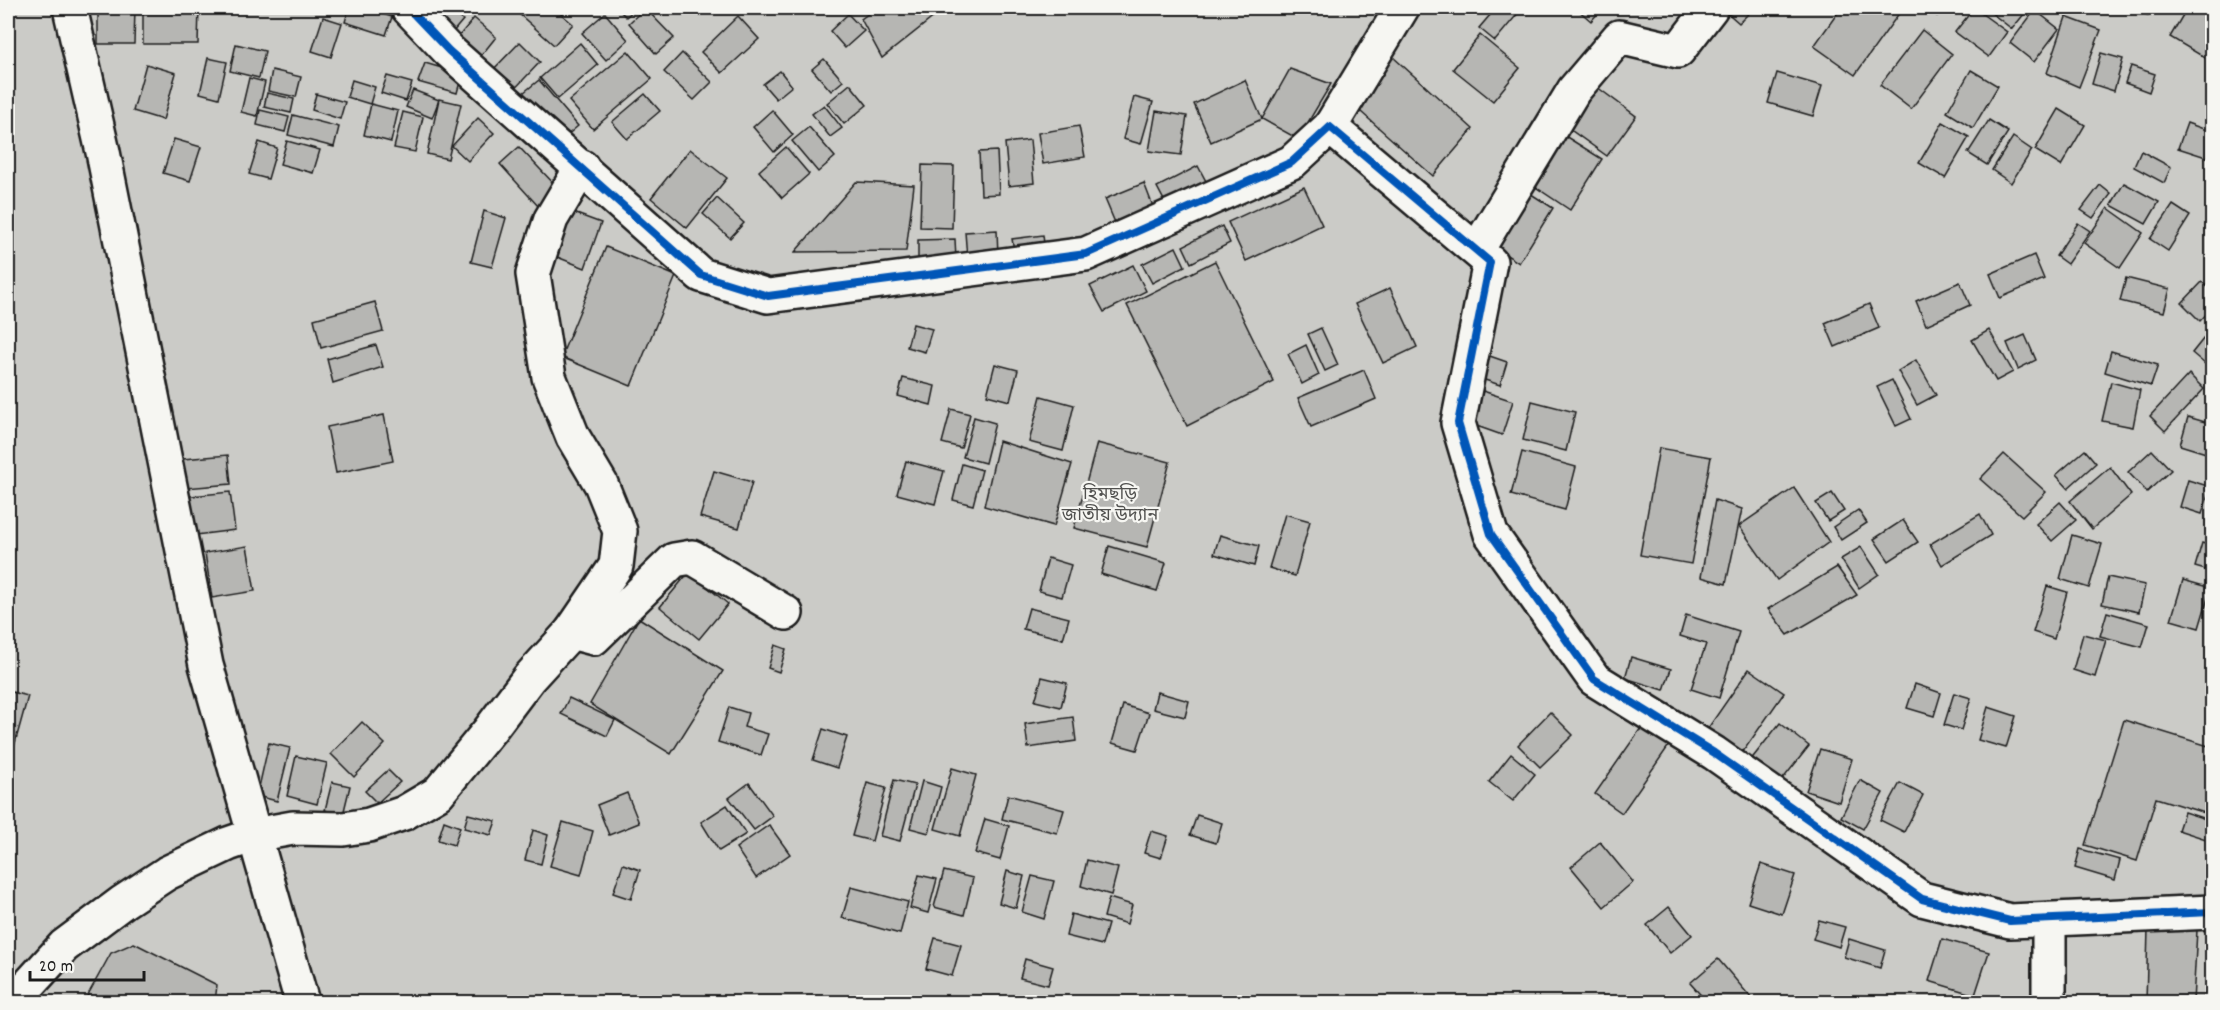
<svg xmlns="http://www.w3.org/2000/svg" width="2220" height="1010" font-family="Dekko,'Noto Sans Bengali',sans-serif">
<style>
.green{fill:#cbcbc7;stroke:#747472;stroke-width:1.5}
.building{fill:#b6b6b3;stroke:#1c1c1c;stroke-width:1.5}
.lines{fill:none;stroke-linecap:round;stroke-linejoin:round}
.street-casing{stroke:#1c1c1c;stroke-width:38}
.street{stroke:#f6f6f2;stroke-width:33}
.cycleway-casing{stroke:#f6f6f2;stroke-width:11}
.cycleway{stroke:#0057b8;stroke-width:8}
.labels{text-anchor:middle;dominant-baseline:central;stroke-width:4.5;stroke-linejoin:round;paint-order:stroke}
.park-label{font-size:18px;fill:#51514f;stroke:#f6f6f2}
</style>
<rect width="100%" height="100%" fill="#e9e9e5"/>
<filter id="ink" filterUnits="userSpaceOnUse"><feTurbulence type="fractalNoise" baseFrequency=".0167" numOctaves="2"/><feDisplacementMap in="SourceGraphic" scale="12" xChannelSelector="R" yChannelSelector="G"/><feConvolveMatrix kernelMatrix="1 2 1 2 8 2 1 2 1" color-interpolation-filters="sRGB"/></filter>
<g filter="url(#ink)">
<rect class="green" x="8" y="8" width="2204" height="994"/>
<g class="building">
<polygon points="98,8 135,8 134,44 98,44"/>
<polygon points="143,8 199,8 198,44 143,44"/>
<polygon points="349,8 364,8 392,17 386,35 345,22"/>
<polygon points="443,8 448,8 463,20 447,39 430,24"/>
<polygon points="455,8 473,8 465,16"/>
<polygon points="524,8 554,8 573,24 554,45 518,13"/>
<polygon points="617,8 636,8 626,17"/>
<polygon points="645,8 674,38 656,54 629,23"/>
<polygon points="876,8 945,8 882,58 861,19"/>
<polygon points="1496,8 1516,8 1520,11 1495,41 1479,28"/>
<polygon points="1576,8 1603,8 1591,21"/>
<polygon points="1722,8 1754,8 1739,23"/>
<polygon points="1841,8 1894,8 1900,12 1855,75 1814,46"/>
<polygon points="1926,8 1943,8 1937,16"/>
<polygon points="1974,8 2007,32 1989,57 1955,32"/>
<polygon points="1985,8 2029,8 2012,29"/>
<polygon points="2122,8 2150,8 2148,15"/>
<polygon points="2187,8 2201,8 2212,14 2212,62 2170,37"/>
<polygon points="2035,10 2059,29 2034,62 2010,43"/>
<polygon points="605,13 628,40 606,60 582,33"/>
<polygon points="848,14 864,31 845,48 830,31"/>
<polygon points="738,16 759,39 722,73 701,52"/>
<polygon points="323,17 342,23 331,57 312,51"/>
<polygon points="2066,17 2101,30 2079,87 2047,73"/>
<polygon points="474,18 496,37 472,67 449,48"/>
<polygon points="1922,30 1952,54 1911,109 1880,85"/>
<polygon points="1480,35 1520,68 1493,101 1453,69"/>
<polygon points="520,42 540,62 507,97 487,76"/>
<polygon points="580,43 598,65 558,99 540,78"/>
<polygon points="236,44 265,51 259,78 230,71"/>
<polygon points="628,51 652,79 593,129 569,101"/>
<polygon points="682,53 712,82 694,100 664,72"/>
<polygon points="2101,53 2123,59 2114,91 2092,84"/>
<polygon points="1393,57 1473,129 1433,176 1352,104"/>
<polygon points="208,58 227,62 219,98 200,93"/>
<polygon points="824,59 843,81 831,91 812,69"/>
<polygon points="425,63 462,74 457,93 418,82"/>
<polygon points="146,64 176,73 163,120 133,111"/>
<polygon points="2131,66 2155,74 2149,92 2125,83"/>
<polygon points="1290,69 1331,84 1298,139 1262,119"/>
<polygon points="272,70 301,77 296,97 268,91"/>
<polygon points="1971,70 1998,86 1973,128 1947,112"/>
<polygon points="780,71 792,86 776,99 763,84"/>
<polygon points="1777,73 1822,86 1813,116 1768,103"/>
<polygon points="387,76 412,83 406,101 381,93"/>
<polygon points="249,78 265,82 257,116 241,112"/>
<polygon points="352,80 375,87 370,104 347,97"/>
<polygon points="539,80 578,126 558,143 518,97"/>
<polygon points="1245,80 1262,119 1211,142 1194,104"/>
<polygon points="850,84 867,105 844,124 827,103"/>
<polygon points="1597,87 1636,116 1607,156 1568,128"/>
<polygon points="413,90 439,100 432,118 406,107"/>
<polygon points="267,93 294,99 291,113 264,107"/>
<polygon points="316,94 345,102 340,119 312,110"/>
<polygon points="645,94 660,111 627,139 612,122"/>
<polygon points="1134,97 1153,102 1141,144 1123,139"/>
<polygon points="439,99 461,104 448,159 427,154"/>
<polygon points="371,104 398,111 391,142 364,135"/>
<polygon points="824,105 842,128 830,137 812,114"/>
<polygon points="2059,109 2085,125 2061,166 2035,150"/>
<polygon points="260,110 289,117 285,132 257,125"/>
<polygon points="772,110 793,135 774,152 753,127"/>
<polygon points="1156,111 1187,116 1181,155 1149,151"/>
<polygon points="403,112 423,117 415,152 394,148"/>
<polygon points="293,115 339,127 334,147 288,135"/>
<polygon points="478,118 494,133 468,161 452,146"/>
<polygon points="1989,120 2008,132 1987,165 1968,153"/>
<polygon points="1943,122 1969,137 1945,178 1919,163"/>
<polygon points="2187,123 2212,132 2212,159 2178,148"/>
<polygon points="1079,126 1085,157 1043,164 1038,133"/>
<polygon points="809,127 835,157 818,172 792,141"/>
<polygon points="1565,136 1602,159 1570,210 1534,186"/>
<polygon points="2013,137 2032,150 2011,183 1992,170"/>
<polygon points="174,139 201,147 190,181 163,173"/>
<polygon points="1030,140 1034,183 1009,186 1005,143"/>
<polygon points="287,141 320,150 313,173 280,164"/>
<polygon points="259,142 277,148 268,179 249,174"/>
<polygon points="519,147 558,188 538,206 500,164"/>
<polygon points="786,147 809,174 782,198 759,171"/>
<polygon points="690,149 727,178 687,228 651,198"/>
<polygon points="997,151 999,194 981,195 979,152"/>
<polygon points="2141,151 2171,167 2164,183 2134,167"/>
<polygon points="922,165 954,166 952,228 920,227"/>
<polygon points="1198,166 1209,187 1168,208 1157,187"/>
<polygon points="856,182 914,185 906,251 795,252"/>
<polygon points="1144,183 1154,209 1116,225 1105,199"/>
<polygon points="2124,183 2159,202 2146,224 2111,205"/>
<polygon points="2100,185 2111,194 2093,218 2081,210"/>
<polygon points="1304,187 1322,225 1246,261 1228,222"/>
<polygon points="1528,192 1553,208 1519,263 1493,246"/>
<polygon points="717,198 744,223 730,238 703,214"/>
<polygon points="2173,205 2190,216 2168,251 2150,239"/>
<polygon points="2108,208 2143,233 2120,268 2084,243"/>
<polygon points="563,209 601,223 585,268 547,253"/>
<polygon points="484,211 506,218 492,267 471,262"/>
<polygon points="2078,223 2090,231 2067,264 2056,256"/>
<polygon points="1222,226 1230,243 1191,263 1183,246"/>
<polygon points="997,230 998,256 967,258 965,232"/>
<polygon points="1043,235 1045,252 1015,256 1012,239"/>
<polygon points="955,239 956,260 918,260 918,240"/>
<polygon points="606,247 676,276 631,386 561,357"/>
<polygon points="1176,247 1185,266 1152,283 1142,264"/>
<polygon points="2034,255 2044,279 2000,298 1990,274"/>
<polygon points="1215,261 1274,382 1187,426 1127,305"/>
<polygon points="1133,265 1146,291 1104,312 1090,286"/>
<polygon points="2126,278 2170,289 2164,312 2120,301"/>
<polygon points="1960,282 1970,305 1926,325 1916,301"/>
<polygon points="2202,282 2212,291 2212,308 2200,321 2182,303"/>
<polygon points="1390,288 1417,347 1383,363 1355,304"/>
<polygon points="375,302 383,331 321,348 314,319"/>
<polygon points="1869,304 1879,328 1835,347 1825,323"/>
<polygon points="913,324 932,329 925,352 907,347"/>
<polygon points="1321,328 1338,365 1325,371 1308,334"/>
<polygon points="2212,328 2212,370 2192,353"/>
<polygon points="1989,330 2013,372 1996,381 1972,340"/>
<polygon points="2025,335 2036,360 2018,369 2007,343"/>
<polygon points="376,345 383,367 333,383 327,359"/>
<polygon points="1306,345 1319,375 1302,384 1288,354"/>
<polygon points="2111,351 2158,365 2151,386 2105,372"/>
<polygon points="1484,354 1507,362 1500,385 1476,377"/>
<polygon points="1916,360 1936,395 1917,405 1898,371"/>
<polygon points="995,364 1018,370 1010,401 987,395"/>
<polygon points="1364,370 1376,399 1311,427 1298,398"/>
<polygon points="2189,374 2204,389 2165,431 2150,416"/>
<polygon points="903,378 935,386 931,405 898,396"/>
<polygon points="1892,380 1911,419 1896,426 1877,387"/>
<polygon points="2111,382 2140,390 2133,427 2102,421"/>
<polygon points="1483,391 1513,401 1502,435 1471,424"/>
<polygon points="1041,396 1074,405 1063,451 1029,442"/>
<polygon points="2212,399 2212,420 2207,418"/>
<polygon points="1532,401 1575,412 1566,451 1523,440"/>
<polygon points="951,409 970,414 961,448 942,443"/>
<polygon points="384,415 393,461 336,473 327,427"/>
<polygon points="974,417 995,423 985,463 963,457"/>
<polygon points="2188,417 2212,424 2206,453 2180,445"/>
<polygon points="999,441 1072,464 1054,526 984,506"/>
<polygon points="1097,443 1170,462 1147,547 1074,528"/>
<polygon points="1659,448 1711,457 1691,564 1640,555"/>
<polygon points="2085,450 2096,463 2068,488 2056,475"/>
<polygon points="2152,450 2171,470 2147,492 2128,472"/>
<polygon points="1522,452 1576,467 1565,510 1511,495"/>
<polygon points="2004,454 2046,492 2022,516 1980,479"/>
<polygon points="228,455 231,484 186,488 183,459"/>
<polygon points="906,461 944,471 935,504 897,494"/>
<polygon points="962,464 982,470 973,505 953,500"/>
<polygon points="2110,467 2131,495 2092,529 2070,501"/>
<polygon points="714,471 752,482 739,528 700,517"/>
<polygon points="2188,480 2211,487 2202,514 2180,507"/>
<polygon points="1794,488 1829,542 1777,580 1739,526"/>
<polygon points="230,492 235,530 188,536 182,497"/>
<polygon points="1832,493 1844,511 1828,521 1816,503"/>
<polygon points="1715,500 1742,509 1726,584 1701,577"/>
<polygon points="2060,502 2076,520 2052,541 2036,524"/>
<polygon points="1858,510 1867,523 1841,540 1833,527"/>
<polygon points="1285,514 1310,521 1295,576 1269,568"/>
<polygon points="1980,514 1991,535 1942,565 1930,544"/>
<polygon points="1903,520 1918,542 1889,561 1874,539"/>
<polygon points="1220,535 1259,546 1254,566 1214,554"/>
<polygon points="2072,535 2102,544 2089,588 2060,579"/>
<polygon points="2202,543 2212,546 2212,572 2195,567"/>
<polygon points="247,546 255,591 212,598 205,553"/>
<polygon points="1109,546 1166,563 1157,591 1101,574"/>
<polygon points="1861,547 1879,574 1859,588 1841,559"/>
<polygon points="1048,558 1071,565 1062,597 1039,591"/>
<polygon points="1837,567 1857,595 1788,635 1768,609"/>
<polygon points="689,572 728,604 699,639 660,607"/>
<polygon points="2108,577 2145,585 2139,612 2102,604"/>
<polygon points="2183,580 2211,588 2199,628 2171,620"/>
<polygon points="2047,586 2067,592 2054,639 2033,632"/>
<polygon points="1029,608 1069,618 1063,639 1023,629"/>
<polygon points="2107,612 2149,624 2142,647 2100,636"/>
<polygon points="1686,615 1739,632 1719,698 1691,689 1706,644 1680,636"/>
<polygon points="639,618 723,671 671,754 590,704"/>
<polygon points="2083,634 2106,640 2095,677 2073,670"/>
<polygon points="775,645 786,649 779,672 768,668"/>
<polygon points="1631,657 1671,669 1664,690 1625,678"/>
<polygon points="1749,669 1784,693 1740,756 1706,731"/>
<polygon points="1042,677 1067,683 1061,707 1035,701"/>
<polygon points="1915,684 1941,693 1934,716 1907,708"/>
<polygon points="8,691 28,696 12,754 8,753"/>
<polygon points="1157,692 1189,701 1185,717 1153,709"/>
<polygon points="1954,693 1971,698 1961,730 1944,725"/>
<polygon points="569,698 615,720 607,736 561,714"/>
<polygon points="1123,705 1149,713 1137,750 1112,743"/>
<polygon points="729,707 748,713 744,727 768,734 761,755 718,742"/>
<polygon points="1988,707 2016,716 2006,748 1978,740"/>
<polygon points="1550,712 1573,735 1540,767 1518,745"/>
<polygon points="1073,717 1076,741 1028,748 1025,724"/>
<polygon points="2124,720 2212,747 2212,788 2205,813 2156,798 2137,861 2085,845"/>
<polygon points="362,722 385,744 354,777 331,754"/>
<polygon points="1780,723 1809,746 1775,789 1746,766"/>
<polygon points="1643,725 1670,744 1622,813 1595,794"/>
<polygon points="823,729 847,737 837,768 813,760"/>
<polygon points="269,743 290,748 277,801 257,796"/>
<polygon points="1820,749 1852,759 1839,802 1806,791"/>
<polygon points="1511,754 1535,774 1513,801 1489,782"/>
<polygon points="296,756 327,763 317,804 287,796"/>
<polygon points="952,768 976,775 960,836 935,829"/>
<polygon points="388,770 400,782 377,803 365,791"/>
<polygon points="894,780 915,785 900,841 880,836"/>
<polygon points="1860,780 1883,793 1863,829 1841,817"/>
<polygon points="922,781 941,787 929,833 910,828"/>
<polygon points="332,782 350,786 343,815 325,810"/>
<polygon points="749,783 773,816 754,830 729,798"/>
<polygon points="867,783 886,788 872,841 852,836"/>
<polygon points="1900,783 1923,795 1904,832 1880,820"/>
<polygon points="627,793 639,823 609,835 597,805"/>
<polygon points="1008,795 1064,810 1057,833 1002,819"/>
<polygon points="727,805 746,834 719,851 701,822"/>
<polygon points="2184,812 2212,821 2212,841 2178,830"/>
<polygon points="468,814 496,821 491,835 464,828"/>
<polygon points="1197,815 1222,823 1216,843 1190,835"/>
<polygon points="985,819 1009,826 1000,860 975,853"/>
<polygon points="444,821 460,827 454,845 438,840"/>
<polygon points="563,822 593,831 581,875 550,866"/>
<polygon points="769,825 790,854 756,878 736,848"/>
<polygon points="533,830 548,835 541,864 525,860"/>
<polygon points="1151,831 1168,836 1161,858 1144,853"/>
<polygon points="1600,842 1633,882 1604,907 1571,867"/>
<polygon points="2080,849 2120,860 2115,880 2075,868"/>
<polygon points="1087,860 1118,868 1111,895 1081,886"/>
<polygon points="623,864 640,870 631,899 613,893"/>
<polygon points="1761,864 1795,875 1782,914 1748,903"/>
<polygon points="944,871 973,878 964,915 934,907"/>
<polygon points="1007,871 1024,876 1016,908 999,903"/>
<polygon points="919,875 937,879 928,913 910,908"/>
<polygon points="1032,876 1054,881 1044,919 1022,912"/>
<polygon points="851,887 908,902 900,934 842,918"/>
<polygon points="1109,898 1132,905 1127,924 1104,917"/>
<polygon points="1669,907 1692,935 1670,953 1647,925"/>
<polygon points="1071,914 1108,924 1102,945 1066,936"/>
<polygon points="1819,920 1845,927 1839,947 1813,939"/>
<polygon points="2148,929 2197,930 2193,1002 2146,1002"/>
<polygon points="935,938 961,945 952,976 926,969"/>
<polygon points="1849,939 1885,950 1880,968 1844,957"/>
<polygon points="1942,939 1989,952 1975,995 1929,981"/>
<polygon points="134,943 217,985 215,1002 84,1002 111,953"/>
<polygon points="1025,959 1053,967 1048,985 1020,978"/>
<polygon points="1718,959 1753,1000 1750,1002 1707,1002 1690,983"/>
</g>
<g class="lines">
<g class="street-casing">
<g id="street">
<polyline points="70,8 103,152 206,665 302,1002"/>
<polyline points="408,8 449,51 701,275 768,296 1086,254 1292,162 1330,127 1490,262 1458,423 1491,534 1594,679 1714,753 1922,899 2010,921 2212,912"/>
<polyline points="1330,127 1402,8"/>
<polyline points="1477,250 1574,90 1619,37 1678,51 1711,8"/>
<polyline points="571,632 594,638 674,560 692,557 786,613"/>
<polyline points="13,1002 64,946 123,902 167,873 228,844 254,835 293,828 343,829 369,825 404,813 438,793 489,731 529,678 571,632 616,566 620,531 601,484 573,437 549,377 533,274 551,219 582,167"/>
<polyline points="2049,1002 2049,920"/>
</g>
</g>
<use href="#street" class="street"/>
<g class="cycleway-casing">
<polyline id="cycleway" points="408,8 449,51 701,275 768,296 1086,254 1292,162 1330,127 1490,262 1458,423 1491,534 1594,679 1714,753 1922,899 2010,921 2212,912"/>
</g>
<use href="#cycleway" class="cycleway"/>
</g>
</g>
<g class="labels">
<g class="park-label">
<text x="1110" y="495">হিমছড়ি<tspan x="1110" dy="21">জাতীয় উদ্যান</tspan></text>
</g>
</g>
<rect width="2220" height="1010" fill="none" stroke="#f6f6f2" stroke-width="30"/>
<rect x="15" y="15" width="2190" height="980" fill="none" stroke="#1c1c1c" stroke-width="2" filter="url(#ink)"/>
<path d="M30 971v9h114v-9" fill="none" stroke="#1c1c1c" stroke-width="3"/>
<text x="39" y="971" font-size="18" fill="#1c1c1c" stroke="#f6f6f2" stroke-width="4.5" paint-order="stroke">20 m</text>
</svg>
